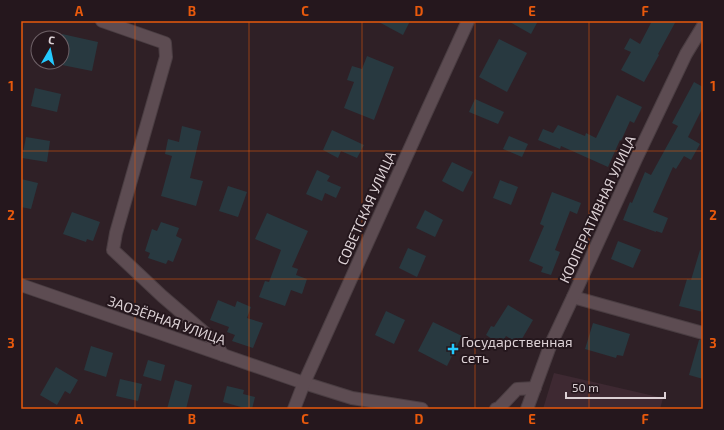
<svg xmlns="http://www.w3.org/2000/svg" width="724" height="430" font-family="'Exo 2',sans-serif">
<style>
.built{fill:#3e2932}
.building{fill:#283940}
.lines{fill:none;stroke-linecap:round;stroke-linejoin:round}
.street-casing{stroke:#4a3d42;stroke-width:14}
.secondary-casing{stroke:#4a3d42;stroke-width:14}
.street{stroke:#5d4c52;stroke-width:12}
.secondary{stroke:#5d4c52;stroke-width:12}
.grid{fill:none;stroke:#e8590c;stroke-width:1;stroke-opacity:0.55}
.poi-dot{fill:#24c9fe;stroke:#25171d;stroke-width:1.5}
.labels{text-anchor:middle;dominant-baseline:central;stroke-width:4;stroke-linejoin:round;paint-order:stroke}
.street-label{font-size:14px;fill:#dcd1d5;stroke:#25171d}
.poi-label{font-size:14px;fill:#dcd1d5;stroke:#25171d;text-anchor:start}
.neatline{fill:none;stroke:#e8590c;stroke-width:1.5}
.grid-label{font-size:13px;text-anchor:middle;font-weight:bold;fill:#e8590c}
</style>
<rect width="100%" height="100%" fill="#2f2026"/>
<polygon class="built" points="554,373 663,398 660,409 543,409"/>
<g class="building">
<polygon points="377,21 410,21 403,35"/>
<polygon points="508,21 538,21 531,34"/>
<polygon points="652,21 676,21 658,54 659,55 644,82 621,70 631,52 624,49 630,38 640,44"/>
<polygon points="62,34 98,42 92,71 62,65"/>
<polygon points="499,39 527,53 507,92 479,77"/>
<polygon points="367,56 394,67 374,120 344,108 354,82 347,80 352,66 362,69"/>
<polygon points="694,82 703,87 703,107 688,137 700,144 691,160 684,156 676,169 673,167 653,212 668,218 662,233 656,231 656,232 623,220 630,202 632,203 645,172 651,175 678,126 672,123"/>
<polygon points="35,88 61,94 57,112 31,106"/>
<polygon points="617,95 642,107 634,123 630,121 621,141 620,140 608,167 561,146 560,149 538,140 543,129 553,133 558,125 585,136 586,133 596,138"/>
<polygon points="475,99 504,112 498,124 469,112"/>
<polygon points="182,126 201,131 190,178 203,181 196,206 161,196 172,156 165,154 168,139 179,142"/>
<polygon points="332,130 364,145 357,158 341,151 338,158 323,150"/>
<polygon points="509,136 528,144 522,157 503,149"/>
<polygon points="26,137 50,141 47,162 22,158"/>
<polygon points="452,162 473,172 463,192 442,181"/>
<polygon points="317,170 330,176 327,181 341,187 336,198 325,193 322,201 306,194"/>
<polygon points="21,179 38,183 31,209 21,207"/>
<polygon points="500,180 518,187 511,205 493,198"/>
<polygon points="228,186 247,192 238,217 219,211"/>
<polygon points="552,192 581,203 577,214 570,211 555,250 560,252 551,275 541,272 543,267 529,261 544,226 540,224"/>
<polygon points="425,210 443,220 435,237 416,228"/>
<polygon points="72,212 100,222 93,241 87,239 86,242 63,234"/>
<polygon points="267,213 308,231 292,267 298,269 296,275 307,279 302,294 291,290 285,306 259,297 265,281 269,282 281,250 255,239"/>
<polygon points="161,222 179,228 176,236 182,239 173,262 168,260 166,264 148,258 150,253 145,251 152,229 157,231"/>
<polygon points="618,241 641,250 633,268 611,259"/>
<polygon points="408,248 426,256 417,277 399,268"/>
<polygon points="700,250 703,250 703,312 679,306 687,279 691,280"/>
<polygon points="218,300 235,307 237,301 251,307 247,318 263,323 253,348 232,341 235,335 227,332 229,327 210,320"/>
<polygon points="508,305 533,320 519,344 506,336 501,345 486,335 491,326 494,327"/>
<polygon points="386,311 405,320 394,344 375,335"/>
<polygon points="433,322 462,336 447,366 418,351"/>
<polygon points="593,323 630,334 623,356 617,355 616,358 585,349"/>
<polygon points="699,340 703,340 703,379 689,375"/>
<polygon points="91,346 113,353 106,377 84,370"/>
<polygon points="148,360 165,365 161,381 143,376"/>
<polygon points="56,367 78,380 70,394 65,391 57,405 40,395"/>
<polygon points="120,379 142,384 138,401 116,396"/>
<polygon points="175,380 192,385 186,409 167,409"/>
<polygon points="227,386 244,390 243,394 255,397 252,409 248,409 223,402"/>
</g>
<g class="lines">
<g class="street-casing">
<g id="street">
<polyline points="102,21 165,43 166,57 116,233 113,250 162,296 212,339 223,355"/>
<polyline points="21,285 304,383 352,398 422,409"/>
<polyline points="573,297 703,333"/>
<polyline points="496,409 499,408 517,389 535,388"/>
<polyline points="527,409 550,346 573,297 636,159 686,54 703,26"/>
</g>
</g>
<g class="secondary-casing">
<polyline id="secondary" points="294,409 304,383 425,115 468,21"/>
</g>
<use href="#street" class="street"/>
<use href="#secondary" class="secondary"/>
</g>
<path class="grid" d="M135,21V409M249,21V409M362,21V409M475,21V409M589,21V409M21,151H703M21,279H703"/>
<path class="poi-dot" d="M451 343h4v4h4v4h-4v4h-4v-4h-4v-4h4z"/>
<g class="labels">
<g class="street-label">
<text transform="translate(366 208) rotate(-66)">СОВЕТСКАЯ УЛИЦА</text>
<text transform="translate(597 209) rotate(-65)">КООПЕРАТИВНАЯ УЛИЦА</text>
<text transform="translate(167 320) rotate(19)">ЗАОЗЁРНАЯ УЛИЦА</text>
</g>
<g class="poi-label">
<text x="461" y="341">Государственная<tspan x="461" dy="16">сеть</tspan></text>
</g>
</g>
<rect width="724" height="430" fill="none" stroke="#25171d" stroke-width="44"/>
<g transform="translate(50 50) rotate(9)"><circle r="19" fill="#25171d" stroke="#6e6167"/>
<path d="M0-3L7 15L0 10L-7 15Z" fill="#24c9fe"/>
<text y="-6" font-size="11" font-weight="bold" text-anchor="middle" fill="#dcd1d5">С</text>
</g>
<path d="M566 392v6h99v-6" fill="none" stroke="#dcd1d5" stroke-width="2"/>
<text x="572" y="392" font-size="12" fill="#dcd1d5" stroke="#25171d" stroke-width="3" paint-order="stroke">50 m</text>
<rect x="22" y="22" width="680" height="386" class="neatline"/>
<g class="grid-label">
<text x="79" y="16">A</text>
<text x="192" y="16">B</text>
<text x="305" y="16">C</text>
<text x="419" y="16">D</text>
<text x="532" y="16">E</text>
<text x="645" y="16">F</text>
<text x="11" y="91">1</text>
<text x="713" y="91">1</text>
<text x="11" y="220">2</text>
<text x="713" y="220">2</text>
<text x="11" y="348">3</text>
<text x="713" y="348">3</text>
<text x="79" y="424">A</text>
<text x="192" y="424">B</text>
<text x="305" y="424">C</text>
<text x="419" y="424">D</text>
<text x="532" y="424">E</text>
<text x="645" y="424">F</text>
</g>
</svg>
